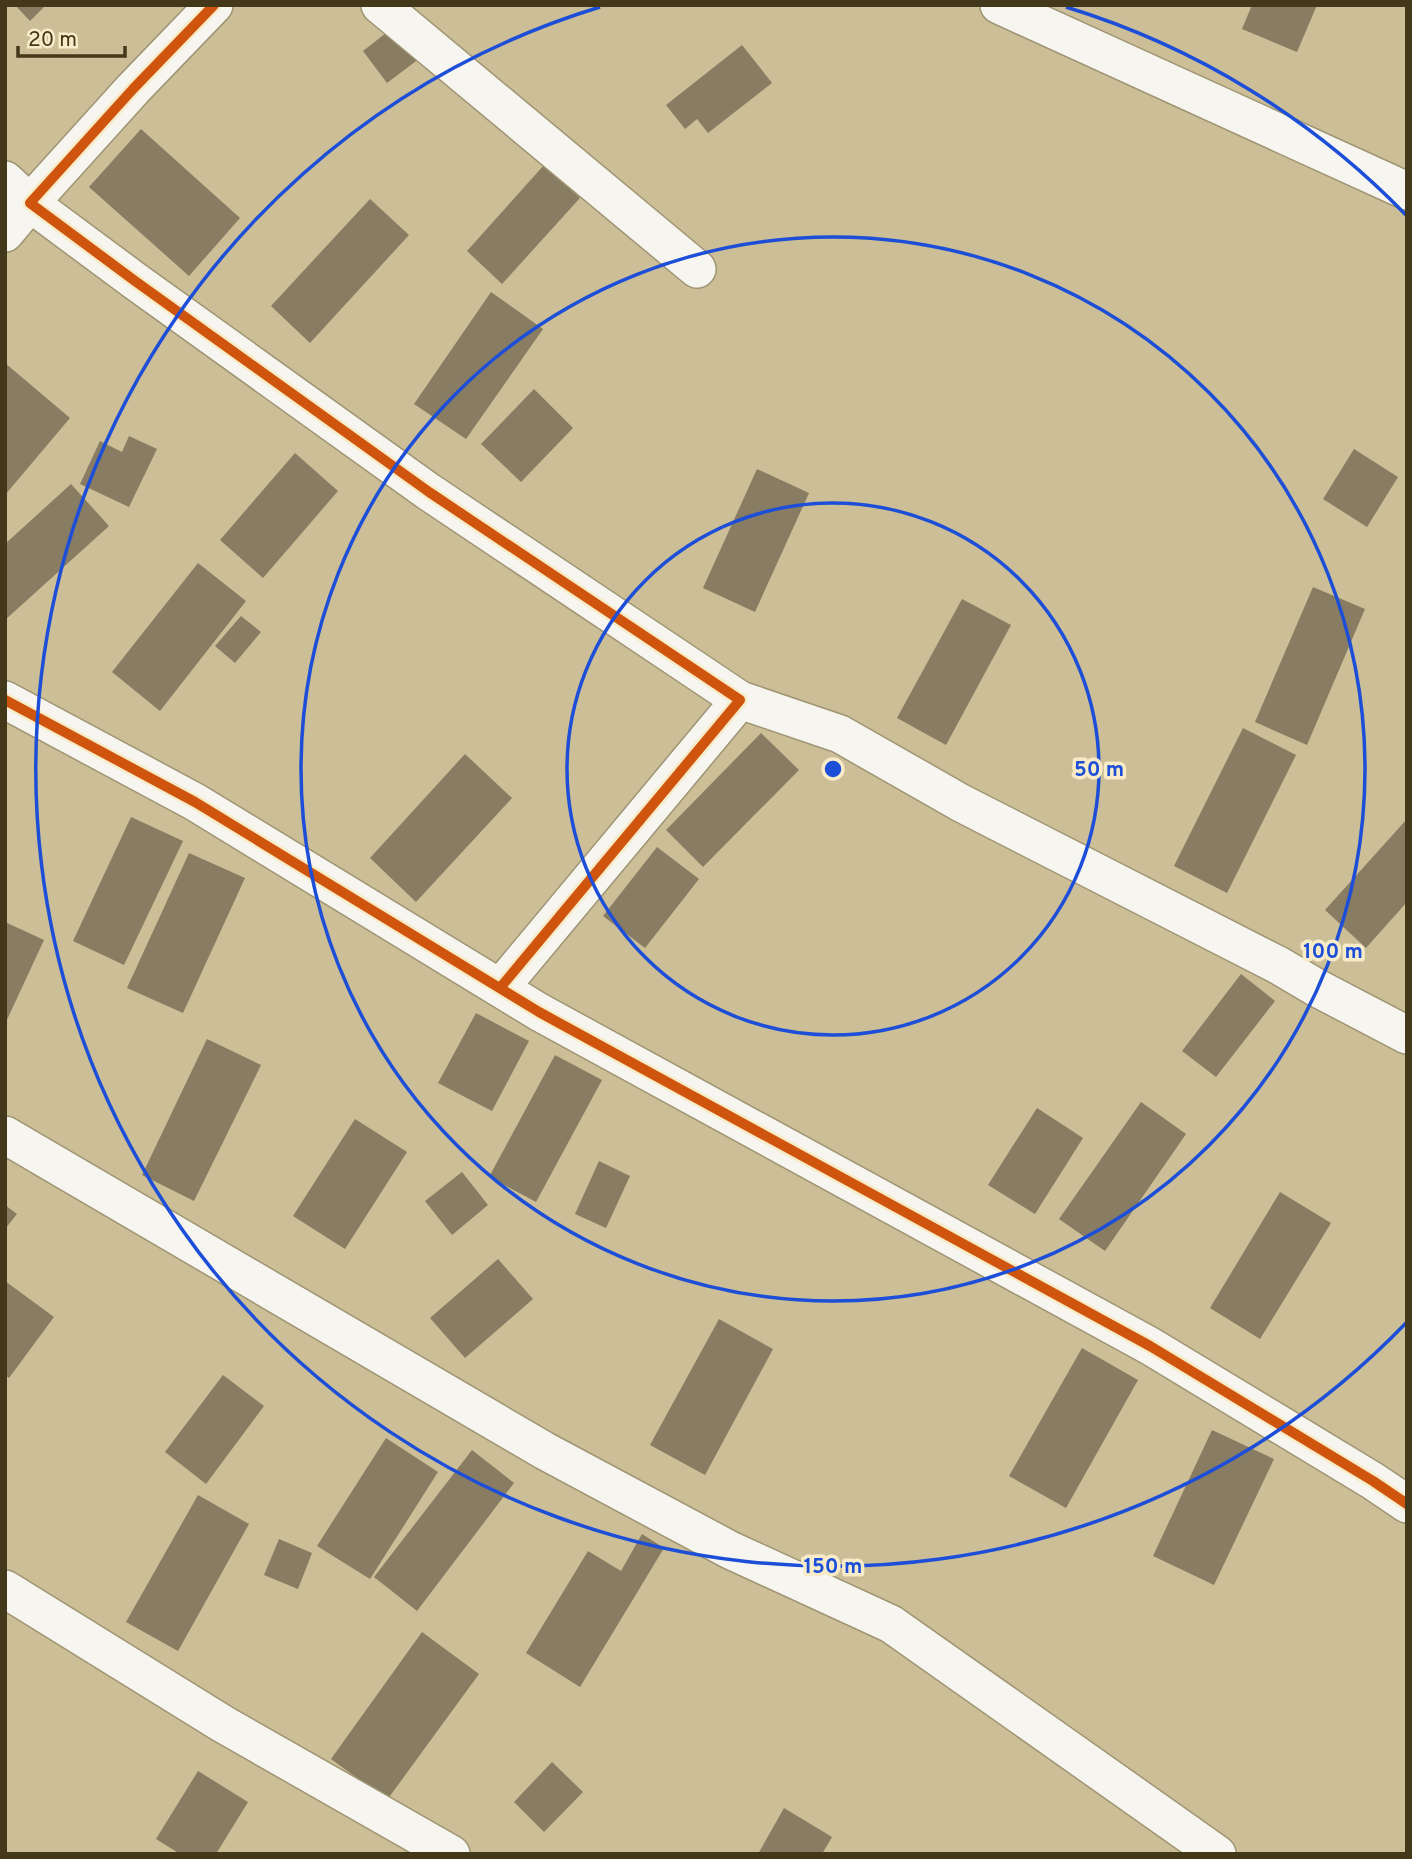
<svg xmlns="http://www.w3.org/2000/svg" width="1412" height="1859" font-family="Overpass,sans-serif">
<style>
.building{fill:#887c62}
.lines{fill:none;stroke-linecap:round;stroke-linejoin:round}
.minor-casing{stroke:#9f9574;stroke-width:40}
.minor{stroke:#f7f5ef;stroke-width:37}
.cycleway-casing{stroke:#f7ebc8;stroke-width:15}
.cycleway{stroke:#cf540e;stroke-width:10}
.ring{fill:none;stroke:#1d4ed8;stroke-width:3.5}
.centre{fill:#1d4ed8;stroke:#f7ebc8;stroke-width:3.5}
.ring-label{font-size:21px;text-anchor:middle;font-weight:bold;fill:#1d4ed8;stroke:#f7ebc8;stroke-width:7;stroke-linejoin:round;paint-order:stroke}
</style>
<rect width="100%" height="100%" fill="#ccbe96"/>
<g class="building">
<polygon points="15,5 46,5 30,21"/>
<polygon points="1252,5 1317,5 1297,52 1242,29"/>
<polygon points="395,26 420,58 387,83 363,51"/>
<polygon points="742,45 772,83 708,133 697,119 685,129 666,105"/>
<polygon points="141,129 240,218 189,276 89,187"/>
<polygon points="544,165 580,198 502,284 467,251"/>
<polygon points="370,199 409,235 310,343 271,306"/>
<polygon points="491,292 543,329 466,439 414,404"/>
<polygon points="5,363 70,418 5,495"/>
<polygon points="534,389 573,428 521,482 481,444"/>
<polygon points="129,436 157,449 129,507 80,484 100,441 122,452"/>
<polygon points="1354,449 1398,477 1367,527 1323,499"/>
<polygon points="295,453 338,491 263,578 220,540"/>
<polygon points="757,469 809,493 755,612 703,588"/>
<polygon points="71,484 109,526 5,620 5,544"/>
<polygon points="198,563 246,601 160,711 112,672"/>
<polygon points="1313,587 1365,609 1307,745 1255,722"/>
<polygon points="962,599 1011,625 946,745 897,718"/>
<polygon points="241,616 261,632 235,663 215,646"/>
<polygon points="1243,728 1296,755 1227,893 1174,866"/>
<polygon points="761,733 799,770 703,867 666,830"/>
<polygon points="465,754 512,798 416,902 370,858"/>
<polygon points="131,817 183,841 124,965 73,941"/>
<polygon points="1407,819 1407,902 1366,948 1325,910"/>
<polygon points="657,847 699,879 645,948 603,916"/>
<polygon points="189,853 245,878 183,1013 127,988"/>
<polygon points="5,922 44,940 5,1024"/>
<polygon points="1241,974 1275,1001 1216,1077 1182,1051"/>
<polygon points="476,1013 529,1041 492,1111 438,1083"/>
<polygon points="207,1039 261,1065 194,1201 142,1175"/>
<polygon points="555,1055 602,1080 536,1202 489,1177"/>
<polygon points="1141,1102 1186,1134 1105,1251 1059,1219"/>
<polygon points="1037,1108 1083,1138 1035,1214 988,1185"/>
<polygon points="355,1119 407,1152 345,1249 293,1216"/>
<polygon points="599,1161 630,1176 606,1228 575,1214"/>
<polygon points="462,1172 488,1205 452,1235 425,1201"/>
<polygon points="1280,1192 1331,1223 1260,1339 1210,1308"/>
<polygon points="5,1205 17,1214 5,1229"/>
<polygon points="498,1259 533,1299 465,1358 430,1318"/>
<polygon points="5,1281 54,1317 9,1378 5,1375"/>
<polygon points="719,1319 773,1349 705,1475 650,1445"/>
<polygon points="1082,1348 1138,1380 1066,1508 1009,1476"/>
<polygon points="223,1375 264,1406 206,1484 165,1452"/>
<polygon points="1212,1430 1274,1459 1214,1585 1153,1556"/>
<polygon points="386,1438 438,1472 370,1579 317,1546"/>
<polygon points="472,1450 514,1483 417,1611 374,1577"/>
<polygon points="198,1495 249,1524 178,1651 126,1622"/>
<polygon points="642,1534 664,1548 580,1687 526,1653 588,1551 621,1571"/>
<polygon points="279,1539 312,1553 298,1589 264,1575"/>
<polygon points="422,1632 479,1674 387,1800 331,1759"/>
<polygon points="552,1762 583,1792 544,1832 514,1802"/>
<polygon points="198,1771 248,1802 216,1854 180,1854 156,1839"/>
<polygon points="784,1808 832,1837 822,1854 758,1854"/>
</g>
<g class="lines">
<g class="minor-casing">
<g id="minor">
<polyline points="214,5 133,89 30,203 135,281 429,492 740,700 500,988"/>
<polyline points="380,5 697,269"/>
<polyline points="999,5 1407,191"/>
<polyline points="5,180 30,203 5,233"/>
<polyline points="5,700 195,802 539,1012 1150,1346 1373,1481 1407,1504"/>
<polyline points="740,700 840,734 961,803 1278,965 1317,988 1407,1035"/>
<polyline points="5,1135 545,1451 730,1550 891,1624 1217,1854"/>
<polyline points="5,1589 223,1724 451,1854"/>
</g>
</g>
<use href="#minor" class="minor"/>
<g class="cycleway-casing">
<g id="cycleway">
<polyline points="214,5 133,89 30,203 135,281 429,492 740,700 500,988"/>
<polyline points="5,700 195,802 539,1012 1150,1346 1373,1481 1407,1504"/>
</g>
</g>
<use href="#cycleway" class="cycleway"/>
</g>
<g class="ring">
<circle cx="833" cy="769" r="266"/>
<circle cx="833" cy="769" r="532"/>
<path d="M1406 1323A797 797 0 1 1 600 7M1066 7A797 797 0 0 1 1406 215"/>
</g>
<circle cx="833" cy="769" r="10" class="centre"/>
<g class="ring-label">
<text x="1099" y="776">50 m</text>
<text x="1333" y="958">100 m</text>
<text x="833" y="1573">150 m</text>
</g>
<rect width="1412" height="1859" fill="none" stroke="#43391a" stroke-width="14"/>
<path d="M18 46v10h107v-10" fill="none" stroke="#43391a" stroke-width="3.5"/>
<text x="28" y="46" font-size="21" fill="#43391a" stroke="#f7ebc8" stroke-width="5" paint-order="stroke">20 m</text>
</svg>
